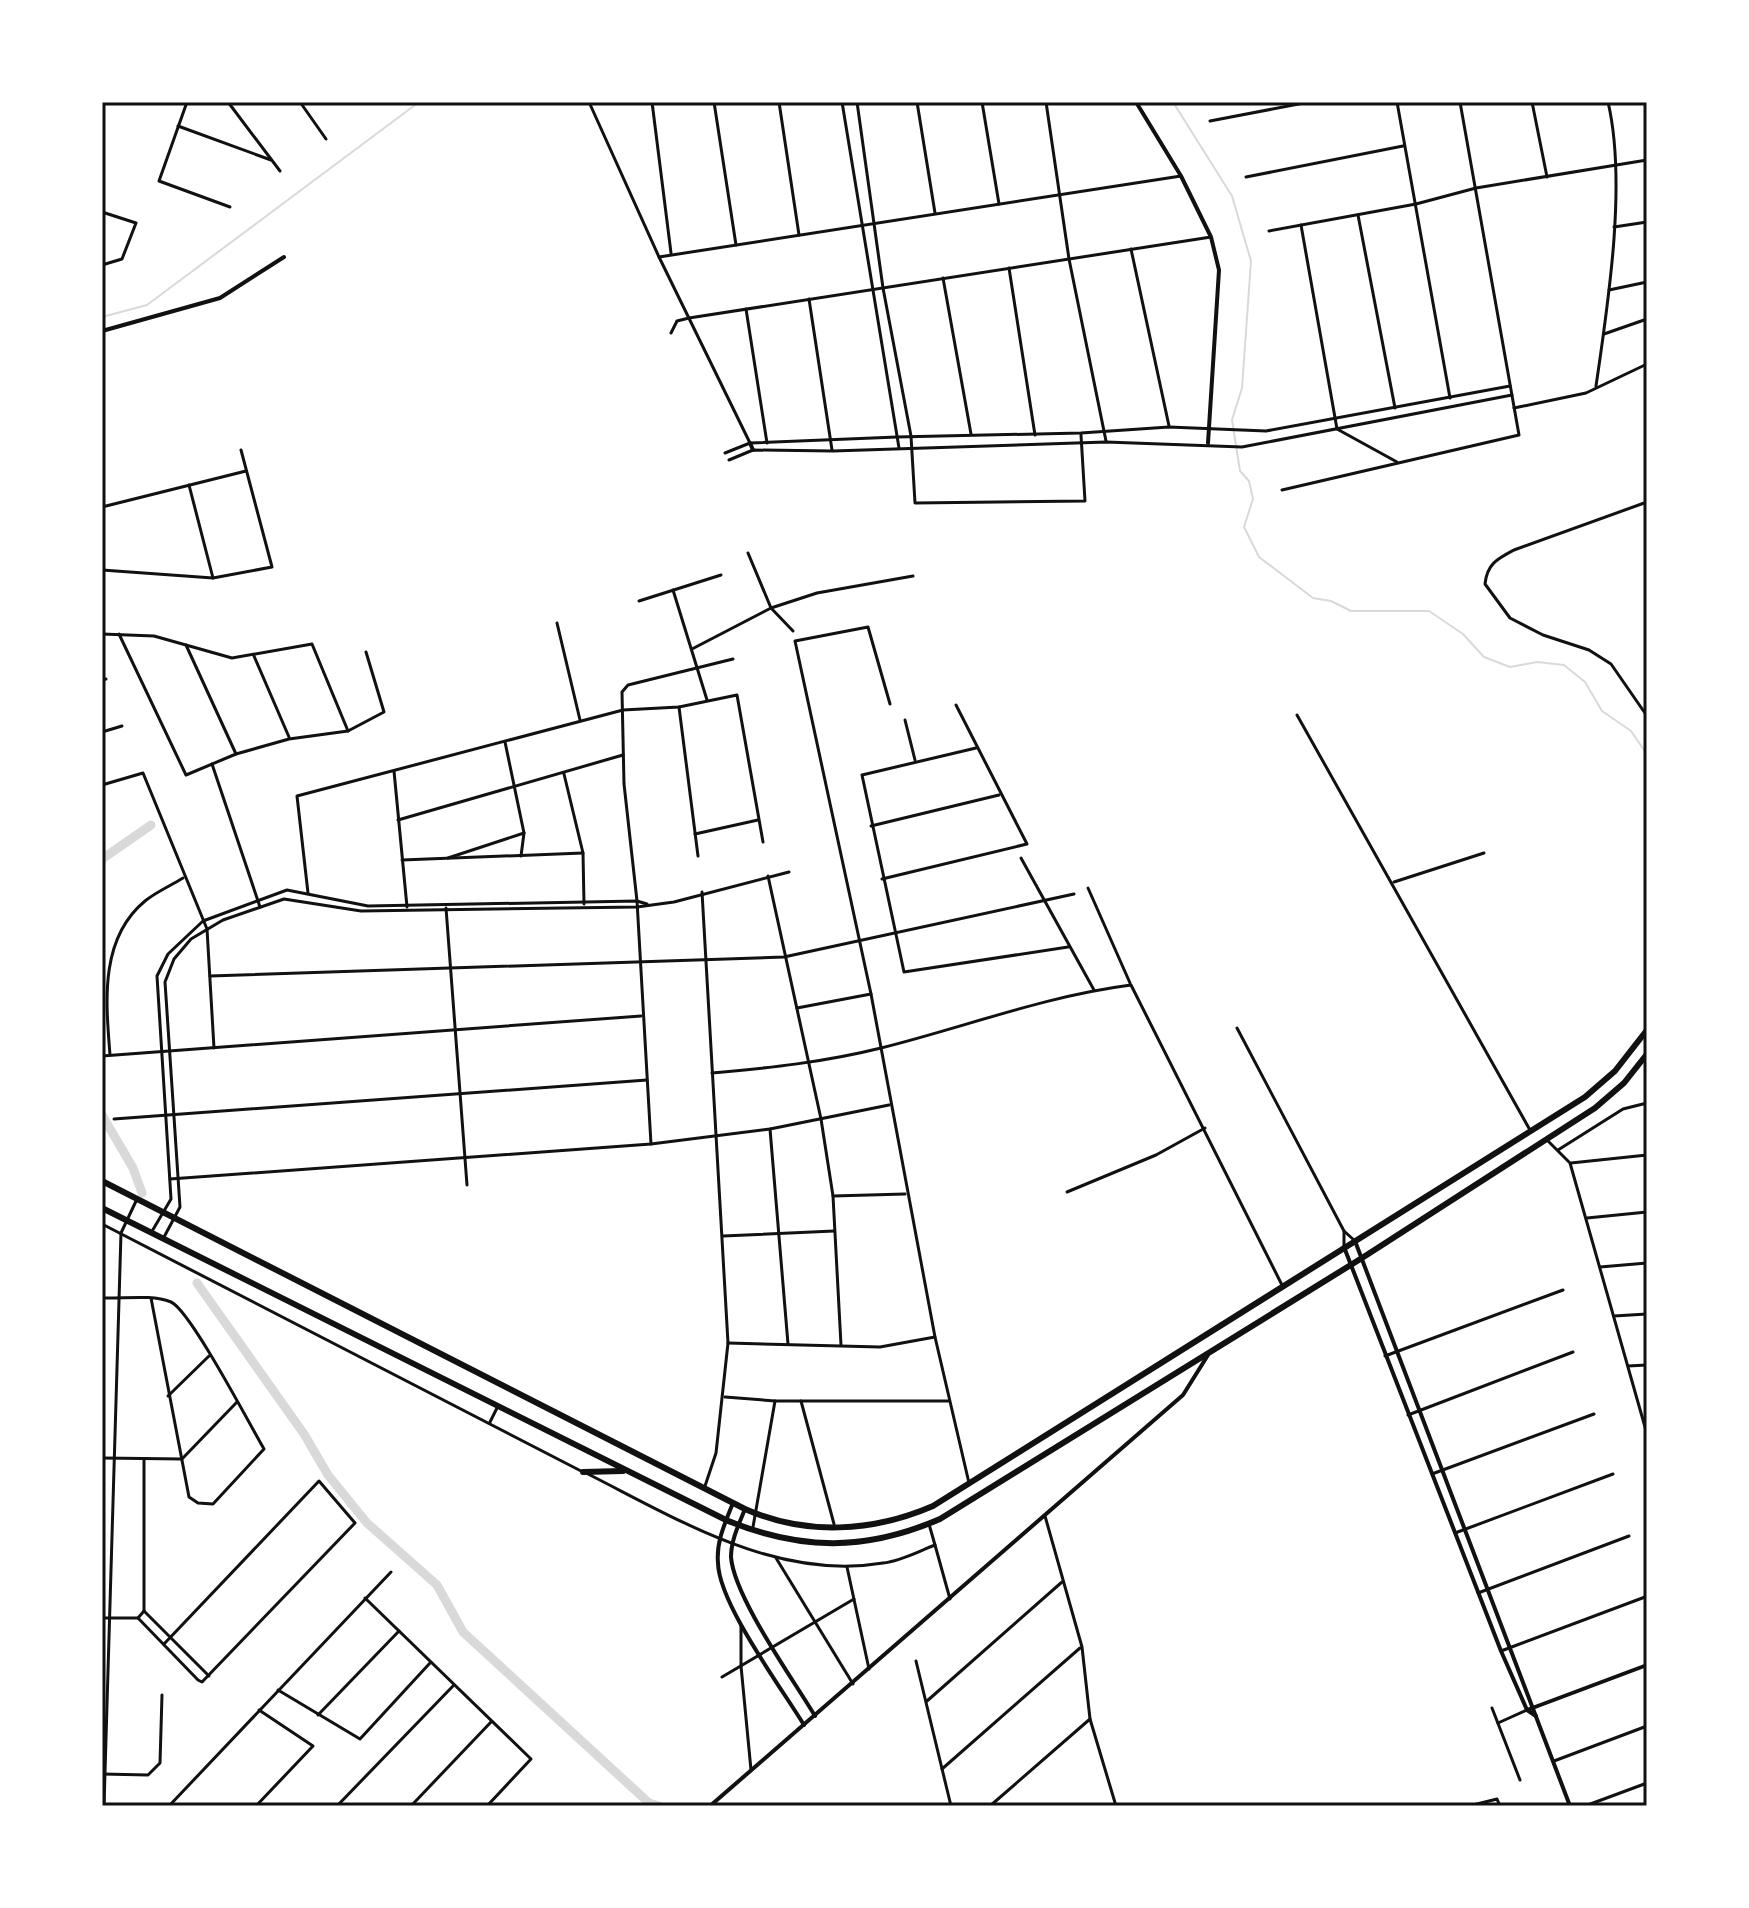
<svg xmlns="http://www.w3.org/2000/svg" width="1749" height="1908" font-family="Arial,sans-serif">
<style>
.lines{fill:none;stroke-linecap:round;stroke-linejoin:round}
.stream{stroke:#d9d9d9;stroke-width:2}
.canal{stroke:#d9d9d9;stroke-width:9}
.minor{stroke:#111;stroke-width:3}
.tertiary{stroke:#111;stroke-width:4}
.trunk{stroke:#111;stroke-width:6}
.neatline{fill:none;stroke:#111;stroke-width:3}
</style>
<rect width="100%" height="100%" fill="#fff"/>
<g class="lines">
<g class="stream">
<polyline points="1173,102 1232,196 1251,261 1242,388 1232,420 1240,471 1249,481 1253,499 1244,527 1259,557 1313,598 1331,601 1351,611 1429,611 1463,634 1484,657 1510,667 1537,662 1564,665 1585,682 1602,711 1631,731 1644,750 1647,763"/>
<polyline points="102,317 147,305 419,102"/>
</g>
<g class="canal">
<polyline points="102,859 151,825"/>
<polyline points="102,1115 133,1168 142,1193"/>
<polyline points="197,1283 304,1434 328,1475 367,1523 437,1585 463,1632 649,1803 659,1806"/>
</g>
<g class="minor">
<polyline points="187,102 159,181 230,207"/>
<polyline points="228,102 280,171"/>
<polyline points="300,102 326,139"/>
<polyline points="589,102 659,257 750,443"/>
<polyline points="652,102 671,253"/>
<polyline points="714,102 736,245"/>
<polyline points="779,102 799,235"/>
<polyline points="842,102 899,448"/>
<polyline points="857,102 883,288 911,436 915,503 1085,501 1081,435"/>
<polyline points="917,102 935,213"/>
<polyline points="982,102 999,204"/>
<polyline points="1046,102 1069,259 1106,441"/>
<polyline points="1397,102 1450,398"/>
<polyline points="1532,102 1547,177"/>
<polyline points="1210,121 1309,102"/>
<polyline points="178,126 271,160"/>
<polyline points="1246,177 1403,146"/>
<polyline points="102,212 136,223 122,259 102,265"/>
<polyline points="1358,215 1395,408"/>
<polyline points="1301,225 1337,429 1397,462"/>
<polyline points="1614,227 1647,222"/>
<polyline points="1269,231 1416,204 1476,188 1647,160"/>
<polyline points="1131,249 1169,426"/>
<polyline points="659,257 1181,176"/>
<polyline points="1009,268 1035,435"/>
<polyline points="943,278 971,434"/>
<polyline points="1609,290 1647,282"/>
<polyline points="809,299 832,450"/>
<polyline points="746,309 767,443"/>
<polyline points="671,333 677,321 689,318 1211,237"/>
<polyline points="1604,334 1647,319"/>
<path d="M1596,386C1608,304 1627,183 1608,102"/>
<polyline points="1514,408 1586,393 1647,364"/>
<polyline points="725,453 750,443 897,437 1081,433 1169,427 1266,431 1510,386"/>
<polyline points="729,460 753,450 833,451 1106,442 1242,447 1512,395"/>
<polyline points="189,485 213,578"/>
<polyline points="1282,490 1519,435 1460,102"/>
<path d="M1647,502L1514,550C1497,559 1487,564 1485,584L1510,618L1543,635L1589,650L1611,664L1647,716"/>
<polyline points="102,507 246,471"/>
<polyline points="748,553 771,608 793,631"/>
<polyline points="102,570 213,578 272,567 241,450"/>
<polyline points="673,590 707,700"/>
<polyline points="639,601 721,575"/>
<polyline points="557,623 580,720"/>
<polyline points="102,634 154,636 232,658 312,644 348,731"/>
<polyline points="119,634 186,775 236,754 289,739 348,731 384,712 366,652"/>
<polyline points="186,645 236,754"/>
<polyline points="692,649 771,608 817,593 913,576"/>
<polyline points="254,656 289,737"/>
<polyline points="102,680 106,679"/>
<polyline points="890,704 868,627 795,641 871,994 935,1337 969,1483"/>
<polyline points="679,707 698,856"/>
<polyline points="1297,715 1530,1130"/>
<polyline points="905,720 915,760"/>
<polyline points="102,732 122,726"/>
<polyline points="505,742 524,833 521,856"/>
<polyline points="976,748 862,775 904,972 1068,947"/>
<polyline points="212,764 260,907"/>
<polyline points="394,771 407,907"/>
<polyline points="564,774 583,853 584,904"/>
<polyline points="102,785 143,773 207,929 214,1048"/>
<polyline points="398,820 623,755"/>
<polyline points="871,826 999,795"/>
<polyline points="695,834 758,820"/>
<polyline points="448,858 524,833"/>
<polyline points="1021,858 1094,990"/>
<polyline points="402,860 583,853"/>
<polyline points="768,876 821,1119 833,1196 841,1345"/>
<polyline points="882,879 1027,844 956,705"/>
<polyline points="1394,882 1484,853"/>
<polyline points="1088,888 1130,983"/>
<polyline points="702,892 728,1343 716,1453 704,1489"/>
<polyline points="308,893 297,796 623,710 679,707 737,695 763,842"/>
<polyline points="446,908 467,1185"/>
<polyline points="210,976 784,957 1074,894"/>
<polyline points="797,1008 871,994"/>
<polyline points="1237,1028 1344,1231 1355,1241"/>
<path d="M110,1055C106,1003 99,939 145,901C156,892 170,886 183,878"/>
<polyline points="102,1056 641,1016"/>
<path d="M712,1073C769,1068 825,1062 881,1048C965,1027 1045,996 1131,985L1283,1287"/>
<polyline points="114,1119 647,1080"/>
<polyline points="770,1129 788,1344"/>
<polyline points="1547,1140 1570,1163 1647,1434"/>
<polyline points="651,1144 637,901 624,784 622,692 628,685 733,659"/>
<polyline points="1558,1150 1623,1109 1647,1103"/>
<polyline points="1571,1163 1647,1155"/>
<polyline points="170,1179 651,1144 770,1129 889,1105"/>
<polyline points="1067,1192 1156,1155 1205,1128"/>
<polyline points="833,1196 905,1194"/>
<polyline points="1587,1218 1647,1212"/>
<polyline points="102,1224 581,1471"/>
<polyline points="1344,1231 1344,1247"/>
<polyline points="151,1233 171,1199 157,976 168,954 203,921 287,890 368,906 637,901 647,904"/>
<polyline points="723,1236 834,1231"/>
<polyline points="163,1239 180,1207 165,982 174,959 191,939 223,920 284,899 361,911 637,907 674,902 789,872"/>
<polyline points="1600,1267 1647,1263"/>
<path d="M102,1298C123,1299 151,1294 171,1302C190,1310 250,1425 264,1449L213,1504L198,1503L189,1497L151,1298"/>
<polyline points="1614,1316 1647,1314"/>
<polyline points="728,1343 880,1347 935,1337"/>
<polyline points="1385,1356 1563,1290"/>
<polyline points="1628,1366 1647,1365"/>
<polyline points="168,1396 209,1356"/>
<polyline points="725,1397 775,1401 948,1401"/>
<polyline points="801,1401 834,1524"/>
<polyline points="1408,1415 1573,1352"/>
<polyline points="490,1422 497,1408"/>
<polyline points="102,1458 182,1459 237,1402"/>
<path d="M588,1474C679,1520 777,1581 883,1563C901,1561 919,1551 935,1545L929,1524"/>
<polyline points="1432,1474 1594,1414"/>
<polyline points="1045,1516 1082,1647 1090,1719 1116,1806"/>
<polyline points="753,1527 775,1401"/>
<polyline points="1455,1533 1613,1474"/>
<polyline points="935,1545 950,1599"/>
<polyline points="776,1558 853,1684"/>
<polyline points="847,1567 869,1669"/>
<polyline points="1478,1593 1629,1536"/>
<polyline points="365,1598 531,1759 487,1806"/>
<polyline points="144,1611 144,1459"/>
<polyline points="144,1611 209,1676"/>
<polyline points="102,1618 138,1618 144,1611"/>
<polyline points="138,1618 198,1680 202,1682 355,1523 319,1481 164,1644"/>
<polyline points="741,1626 741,1666 751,1770"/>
<polyline points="1501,1651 1645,1597"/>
<polyline points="916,1661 951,1806"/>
<polyline points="722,1677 854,1599"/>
<polyline points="278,1690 360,1739 430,1663"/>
<polyline points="927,1701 1062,1582"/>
<polyline points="1492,1708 1520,1780"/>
<polyline points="318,1715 399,1631"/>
<polyline points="1498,1723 1527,1710"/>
<polyline points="1554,1761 1647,1726"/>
<polyline points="942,1769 1080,1648"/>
<polyline points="102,1774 148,1775 160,1763 162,1695"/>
<polyline points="104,1806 121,1233 137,1199"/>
<polyline points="169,1806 391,1572"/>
<polyline points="256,1806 313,1746 259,1710"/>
<polyline points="337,1806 453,1686"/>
<polyline points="411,1806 491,1722"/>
<polyline points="990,1806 1090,1719"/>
<polyline points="1469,1806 1497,1799 1500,1806"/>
<polyline points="1585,1806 1647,1783"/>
</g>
<g class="tertiary">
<polyline points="1136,102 1181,176 1211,237 1219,270 1208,443"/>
<polyline points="102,331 220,298 284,257"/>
<polyline points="750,443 753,450"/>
<polyline points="1355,1241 1570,1806"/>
<polyline points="1344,1247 1501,1651 1527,1710 1536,1716"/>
<path d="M733,1503C725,1523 716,1542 718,1563C719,1604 781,1687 804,1725"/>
<path d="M745,1509C739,1524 731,1540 731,1557C734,1597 793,1679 815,1716"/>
<polyline points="1527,1710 1647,1665"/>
<polyline points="710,1806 1183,1395 1208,1355"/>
</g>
<g class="trunk">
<path d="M102,1181L745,1509C806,1536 873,1532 933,1506L1585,1097L1615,1071L1647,1030"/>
<path d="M102,1208L726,1520C801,1551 866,1551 940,1519L1362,1258L1595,1108L1624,1083L1647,1054"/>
<polyline points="583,1472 623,1471"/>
</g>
</g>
<rect width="1749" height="1908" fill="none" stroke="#ffffff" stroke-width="208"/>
<rect x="104" y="104" width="1541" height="1700" class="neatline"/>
</svg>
